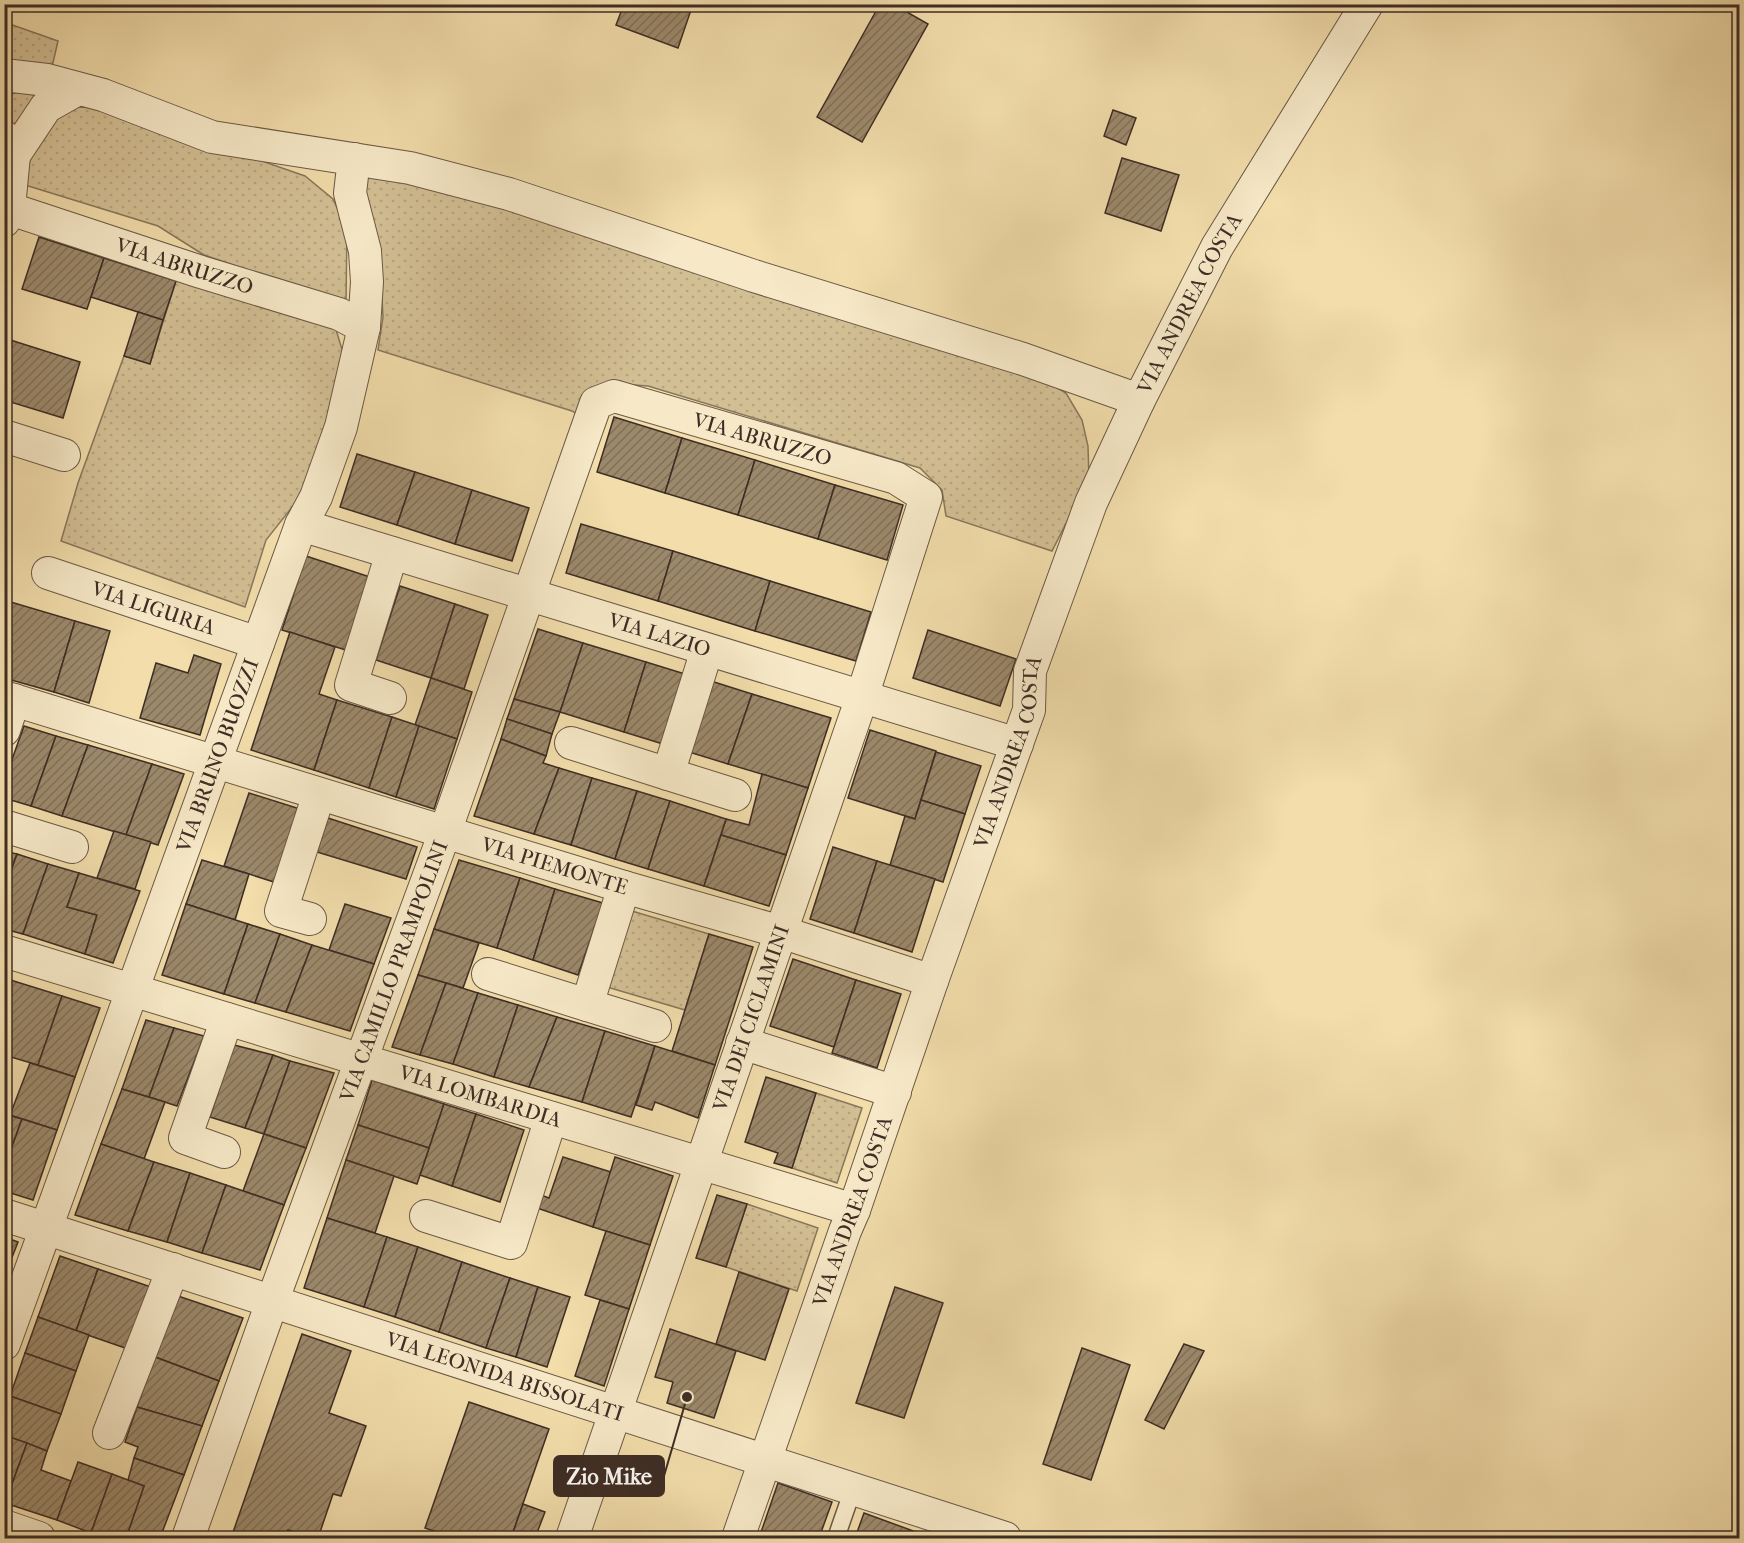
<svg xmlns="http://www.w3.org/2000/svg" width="1744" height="1543" font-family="'IM FELL French Canon',serif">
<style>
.grass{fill:url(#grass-dots);stroke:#88765c;stroke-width:1.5}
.building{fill:url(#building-hatch);stroke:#3e2d25;stroke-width:1.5}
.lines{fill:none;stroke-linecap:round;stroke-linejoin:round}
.service-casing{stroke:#6b5946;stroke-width:19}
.minor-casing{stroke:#6b5946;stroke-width:34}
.service{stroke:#f7e9c8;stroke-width:16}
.minor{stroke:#f7e9c8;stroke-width:32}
.labels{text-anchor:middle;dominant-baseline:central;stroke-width:4.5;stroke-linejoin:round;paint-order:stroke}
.street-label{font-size:21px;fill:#3e2d25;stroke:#f7e9c8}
.leader{fill:none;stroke:#3e2d25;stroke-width:2}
.callout-dot{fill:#3e2d25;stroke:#f7e9c8;stroke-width:2}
.callout{fill:#3e2d25;stroke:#3e2d25;stroke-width:2}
.callout-label{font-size:22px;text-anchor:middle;font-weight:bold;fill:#fff}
</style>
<defs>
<pattern id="grass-dots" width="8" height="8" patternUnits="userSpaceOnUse" patternTransform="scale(1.5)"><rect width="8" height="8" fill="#d3bf94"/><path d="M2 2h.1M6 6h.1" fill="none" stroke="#b6a47f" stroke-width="1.8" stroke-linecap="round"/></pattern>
<pattern id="building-hatch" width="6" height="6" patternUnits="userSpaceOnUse" patternTransform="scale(1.5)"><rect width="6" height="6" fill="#9c896b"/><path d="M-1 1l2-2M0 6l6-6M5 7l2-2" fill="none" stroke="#817058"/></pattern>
</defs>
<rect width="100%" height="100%" fill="#f2ddab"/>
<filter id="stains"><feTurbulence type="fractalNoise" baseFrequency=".00333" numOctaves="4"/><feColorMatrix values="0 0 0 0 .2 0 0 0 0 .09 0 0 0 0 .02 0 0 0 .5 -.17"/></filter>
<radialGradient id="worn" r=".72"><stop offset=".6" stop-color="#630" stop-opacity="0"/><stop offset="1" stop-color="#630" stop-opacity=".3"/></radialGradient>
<g class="grass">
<polygon points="4,22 58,41 52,67 5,64"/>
<polygon points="21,92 42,97 17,131 5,108 4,95"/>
<polygon points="78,107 100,108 219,146 305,176 333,199 347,230 346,303 204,255 158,226 25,185 31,154 59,114"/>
<polygon points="377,175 429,185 1023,368 1066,393 1082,420 1088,446 1089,478 1052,551 946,516 942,490 920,468 648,386 622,384 578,415 572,411 378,350 383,317 381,281 362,180"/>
<polygon points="195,279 334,323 344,356 308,487 266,540 245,607 61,541 78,483 124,356 150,363 176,281"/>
<polygon points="632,911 709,934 685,1010 607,987"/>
<polygon points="816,1093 862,1108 837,1183 792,1168"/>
<polygon points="747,1204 818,1228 797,1291 726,1267"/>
</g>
<g class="building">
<polygon points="624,4 693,4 678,48 616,25"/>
<polygon points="880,4 893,4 928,24 862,142 817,117"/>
<polygon points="1113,110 1136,118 1126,145 1104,136"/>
<polygon points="1122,158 1179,175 1161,231 1105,213"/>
<polygon points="39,237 104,258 87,309 22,289"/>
<polygon points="104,258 176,281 163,320 91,297"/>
<polygon points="138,312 163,320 150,364 124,356"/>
<polygon points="4,338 80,362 63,418 4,400"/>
<polygon points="614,417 682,438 665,493 597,472"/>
<polygon points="682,438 755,460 738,515 665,493"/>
<polygon points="357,454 415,472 397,525 340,507"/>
<polygon points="755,460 835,485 818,539 738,515"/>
<polygon points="4,461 9,463 4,478"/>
<polygon points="415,472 472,490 455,544 397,525"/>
<polygon points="835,485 903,505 887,560 818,539"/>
<polygon points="472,490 529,508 512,561 455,544"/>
<polygon points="581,524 673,551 658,601 566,573"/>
<polygon points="673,551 770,581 755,631 658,601"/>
<polygon points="306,556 373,578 349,651 282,630"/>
<polygon points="770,581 871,612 856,661 755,631"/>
<polygon points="400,586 455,604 431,678 376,660"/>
<polygon points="4,600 75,621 54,692 4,678"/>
<polygon points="455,604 488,615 464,689 431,678"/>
<polygon points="75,621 110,631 89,703 54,692"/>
<polygon points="538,629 583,643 560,712 514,699"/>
<polygon points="928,630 1016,659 1000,706 913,678"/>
<polygon points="290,632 335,647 319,694 337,700 314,770 251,750"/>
<polygon points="583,643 646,662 624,732 560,712"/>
<polygon points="194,655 221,664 200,735 140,718 156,663 188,673"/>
<polygon points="646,662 685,674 663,744 624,732"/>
<polygon points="431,678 472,692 457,739 415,725"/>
<polygon points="711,681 752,694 728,764 689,752"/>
<polygon points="752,694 831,718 808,788 728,764"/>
<polygon points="514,699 560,712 552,734 507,719"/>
<polygon points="337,700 392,717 369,788 314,770"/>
<polygon points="392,717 419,726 396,797 369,788"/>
<polygon points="507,719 552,734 546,756 501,739"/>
<polygon points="24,726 56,736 31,806 4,798 4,782"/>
<polygon points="419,726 457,739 434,809 396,797"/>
<polygon points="870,730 936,751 915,819 848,798"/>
<polygon points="56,736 88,745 62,816 31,806"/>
<polygon points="501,739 546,756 543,763 559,768 534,834 474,816"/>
<polygon points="88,745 152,764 126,835 62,816"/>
<polygon points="936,752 981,766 965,814 921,800"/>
<polygon points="152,764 184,774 158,845 126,835"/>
<polygon points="559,768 592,778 571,845 534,834"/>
<polygon points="762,774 808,788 786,855 721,835 726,819 749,825"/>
<polygon points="592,778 637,791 615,859 571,845"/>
<polygon points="637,791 670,801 648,869 615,859"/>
<polygon points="249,793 300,809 277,883 224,866"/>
<polygon points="921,800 965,814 943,882 890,865 905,816 915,819"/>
<polygon points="670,801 726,819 704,886 648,869"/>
<polygon points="328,818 417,847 406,879 317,852"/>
<polygon points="114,831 151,842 135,889 97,878"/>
<polygon points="721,835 786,855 769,906 704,886"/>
<polygon points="833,847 877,861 854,933 810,919"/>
<polygon points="4,851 17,854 4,890"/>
<polygon points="17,854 48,864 23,934 4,929 4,890"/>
<polygon points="202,860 249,874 235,920 186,904"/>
<polygon points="459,860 520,878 497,948 434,929"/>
<polygon points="877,861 935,879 912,952 854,933"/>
<polygon points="48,864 79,873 67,907 97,915 85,954 23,934"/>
<polygon points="79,873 140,891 113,963 85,954 97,915 67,907"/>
<polygon points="520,878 555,889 533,960 497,948"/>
<polygon points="555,889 603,903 578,975 533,960"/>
<polygon points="186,904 248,924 224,994 162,975"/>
<polygon points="345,904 391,918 374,964 329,950"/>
<polygon points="248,924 280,934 255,1003 224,994"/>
<polygon points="434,929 479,943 463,988 418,975"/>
<polygon points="280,934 312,945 286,1012 255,1003"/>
<polygon points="709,934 753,947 715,1065 672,1051"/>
<polygon points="312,945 374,964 350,1031 286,1012"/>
<polygon points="793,959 856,980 834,1047 770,1026"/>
<polygon points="418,975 446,983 420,1055 392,1047"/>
<polygon points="4,978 62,996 38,1065 4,1055"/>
<polygon points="856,980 901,994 877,1068 832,1053"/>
<polygon points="446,983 478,993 453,1064 420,1055"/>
<polygon points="478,993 518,1005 494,1077 453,1064"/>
<polygon points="62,996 100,1008 75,1077 38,1065"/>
<polygon points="518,1005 557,1017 529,1087 494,1077"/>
<polygon points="557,1017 605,1031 582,1102 529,1087"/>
<polygon points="146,1020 174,1028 149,1097 122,1089"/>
<polygon points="174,1028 204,1036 177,1106 149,1097"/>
<polygon points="605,1031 655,1046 631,1117 582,1102"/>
<polygon points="234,1045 273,1055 245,1128 210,1117"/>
<polygon points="655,1046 715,1065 698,1118 655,1102 652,1110 636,1105"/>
<polygon points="273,1055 290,1061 264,1134 245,1128"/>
<polygon points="290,1061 334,1073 306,1148 264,1134"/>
<polygon points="30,1063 75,1077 57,1130 10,1115"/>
<polygon points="766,1077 816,1093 792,1168 774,1163 778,1153 745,1142"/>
<polygon points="372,1080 444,1104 429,1148 358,1125"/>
<polygon points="122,1089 165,1102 144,1159 101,1144"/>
<polygon points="444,1104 476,1114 452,1186 420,1175"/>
<polygon points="4,1114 22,1119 4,1169"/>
<polygon points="476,1114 524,1130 500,1202 452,1186"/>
<polygon points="22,1119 57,1130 33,1200 4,1191 4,1169"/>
<polygon points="358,1125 429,1148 417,1184 346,1160"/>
<polygon points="264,1134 306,1148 284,1205 243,1191"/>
<polygon points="101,1144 154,1162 128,1231 75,1215"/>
<polygon points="563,1157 611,1172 593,1227 537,1208 541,1195 549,1198"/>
<polygon points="615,1157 673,1176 650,1245 593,1227"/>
<polygon points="346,1160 394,1176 375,1233 327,1218"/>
<polygon points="154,1162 190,1173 167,1242 128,1231"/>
<polygon points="190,1173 226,1185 202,1253 167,1242"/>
<polygon points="226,1185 284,1205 260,1270 202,1253"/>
<polygon points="717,1195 747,1204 726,1267 696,1258"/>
<polygon points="327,1218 387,1237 364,1307 304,1288"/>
<polygon points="606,1231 650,1245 629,1309 585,1295"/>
<polygon points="4,1237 18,1242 4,1278"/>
<polygon points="387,1237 418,1247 395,1317 364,1307"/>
<polygon points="418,1247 462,1262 439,1332 395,1317"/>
<polygon points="60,1256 98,1269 76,1331 38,1317"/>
<polygon points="462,1262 510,1278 486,1348 439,1332"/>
<polygon points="98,1269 151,1287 128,1349 76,1331"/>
<polygon points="739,1272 789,1289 765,1360 716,1344"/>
<polygon points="510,1278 538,1287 516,1357 486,1348"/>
<polygon points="538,1287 570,1297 547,1367 516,1357"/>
<polygon points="895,1287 943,1303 904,1418 856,1403"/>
<polygon points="178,1296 243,1318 219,1381 155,1357"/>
<polygon points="600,1300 629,1309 604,1386 575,1376"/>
<polygon points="38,1317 89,1335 76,1371 25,1353"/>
<polygon points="670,1329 736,1351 714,1418 667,1403 673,1382 655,1377"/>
<polygon points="302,1334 351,1351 329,1413 366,1426 341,1496 333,1494 318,1538 288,1530 285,1538 231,1538"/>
<polygon points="1184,1344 1204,1351 1164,1429 1145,1420"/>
<polygon points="1082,1348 1130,1365 1091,1480 1043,1464"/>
<polygon points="25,1353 76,1371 61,1414 10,1396"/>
<polygon points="155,1357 219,1381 202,1426 137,1407"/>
<polygon points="10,1396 61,1414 47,1451 4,1435 4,1410"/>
<polygon points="469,1402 549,1429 511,1538 455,1538 425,1528"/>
<polygon points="137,1407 202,1426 184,1475 134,1458 138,1447 125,1442"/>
<polygon points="4,1435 27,1443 5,1503 4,1503"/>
<polygon points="27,1443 47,1451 41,1470 71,1481 57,1520 5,1503"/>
<polygon points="134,1458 184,1475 160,1538 126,1538 144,1486 128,1480"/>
<polygon points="78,1462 112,1474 91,1533 57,1520"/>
<polygon points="112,1474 144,1486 126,1538 107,1538 91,1533"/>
<polygon points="778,1483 832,1502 819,1538 759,1538"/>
<polygon points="523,1504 545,1512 535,1538 511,1538"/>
<polygon points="864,1513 916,1532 914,1538 855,1538"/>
</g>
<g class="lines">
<g class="service-casing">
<polyline id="service" points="836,1538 853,1489"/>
</g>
<g class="minor-casing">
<g id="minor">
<polyline points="4,75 47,80 103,95 212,137 410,168 509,194 754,276 1023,359 1139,400"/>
<polyline points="4,137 14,155 9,208 4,221"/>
<polyline points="14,155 46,107 78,89"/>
<path id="s1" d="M4,207L201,272L339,314L364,327"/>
<polyline points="4,436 64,455"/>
<path id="s2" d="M301,525L1017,744"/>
<path id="s3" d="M48,573L258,643"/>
<path id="s4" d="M4,697L624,887L781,932L932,981"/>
<polyline points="390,698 351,685 392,553"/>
<polyline points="4,730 14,700"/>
<polyline points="571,743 668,774 707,650"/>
<polyline points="668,774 735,795"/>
<polyline points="4,826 72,847"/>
<polyline points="310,919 281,911 319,794"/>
<path id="s5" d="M4,951L854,1210"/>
<polyline points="488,974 587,1005 624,887"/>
<polyline points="587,1005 655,1026"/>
<polyline points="742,1043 895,1092"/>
<polyline points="224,1152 185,1138 227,1019"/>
<path id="s6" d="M4,1215L1005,1538"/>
<polyline points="426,1216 511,1243 551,1118"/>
<path id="s7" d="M4,1344L301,525L316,497L341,427L364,327L367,282L365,251L350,193L354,159"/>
<polyline points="109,1433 173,1269"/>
<polyline points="4,1526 39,1538"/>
<path id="s8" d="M188,1538L272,1302L445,832L596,403L614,396L896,478L926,497L862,697L572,1538"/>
<path id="s9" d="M738,1538L845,1231L854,1210L932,981L1029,710L1030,671L1091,503L1139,400L1217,247L1367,4"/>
</g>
</g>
<use href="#service" class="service"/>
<use href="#minor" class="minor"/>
</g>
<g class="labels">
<g class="street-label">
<text stroke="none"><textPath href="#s1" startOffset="190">VIA ABRUZZO</textPath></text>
<text stroke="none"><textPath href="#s9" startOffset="1318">VIA ANDREA COSTA</textPath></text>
<text stroke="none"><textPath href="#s8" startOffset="1380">VIA ABRUZZO</textPath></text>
<text stroke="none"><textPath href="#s3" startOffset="111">VIA LIGURIA</textPath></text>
<text stroke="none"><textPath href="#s2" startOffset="375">VIA LAZIO</textPath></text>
<text stroke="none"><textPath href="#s9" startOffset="832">VIA ANDREA COSTA</textPath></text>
<text stroke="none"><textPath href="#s7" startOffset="626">VIA BRUNO BUOZZI</textPath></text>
<text stroke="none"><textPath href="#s4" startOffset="576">VIA PIEMONTE</textPath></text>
<text stroke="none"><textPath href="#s8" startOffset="603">VIA CAMILLO PRAMPOLINI</textPath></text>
<text transform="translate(751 1018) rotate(-71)">VIA DEI CICLAMINI</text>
<text stroke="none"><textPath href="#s5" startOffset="498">VIA LOMBARDIA</textPath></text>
<text stroke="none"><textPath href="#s9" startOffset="346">VIA ANDREA COSTA</textPath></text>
<text stroke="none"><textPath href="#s6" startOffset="526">VIA LEONIDA BISSOLATI</textPath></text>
</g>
</g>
<path class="leader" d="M687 1397L664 1476"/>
<circle class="callout-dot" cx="687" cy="1397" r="6"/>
<rect class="callout" x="554" y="1456" width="110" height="40" rx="6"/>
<g class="callout-label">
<text x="609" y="1484">Zio Mike</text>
</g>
<rect width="1744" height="1543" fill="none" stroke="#f2ddab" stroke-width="24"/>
<rect x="6" y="6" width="1732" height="1531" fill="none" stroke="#3e2d25" stroke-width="3"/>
<rect x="12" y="12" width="1720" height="1519" fill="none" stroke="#3e2d25" stroke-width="1.5"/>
<rect width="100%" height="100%" filter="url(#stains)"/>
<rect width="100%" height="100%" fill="url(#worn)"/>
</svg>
